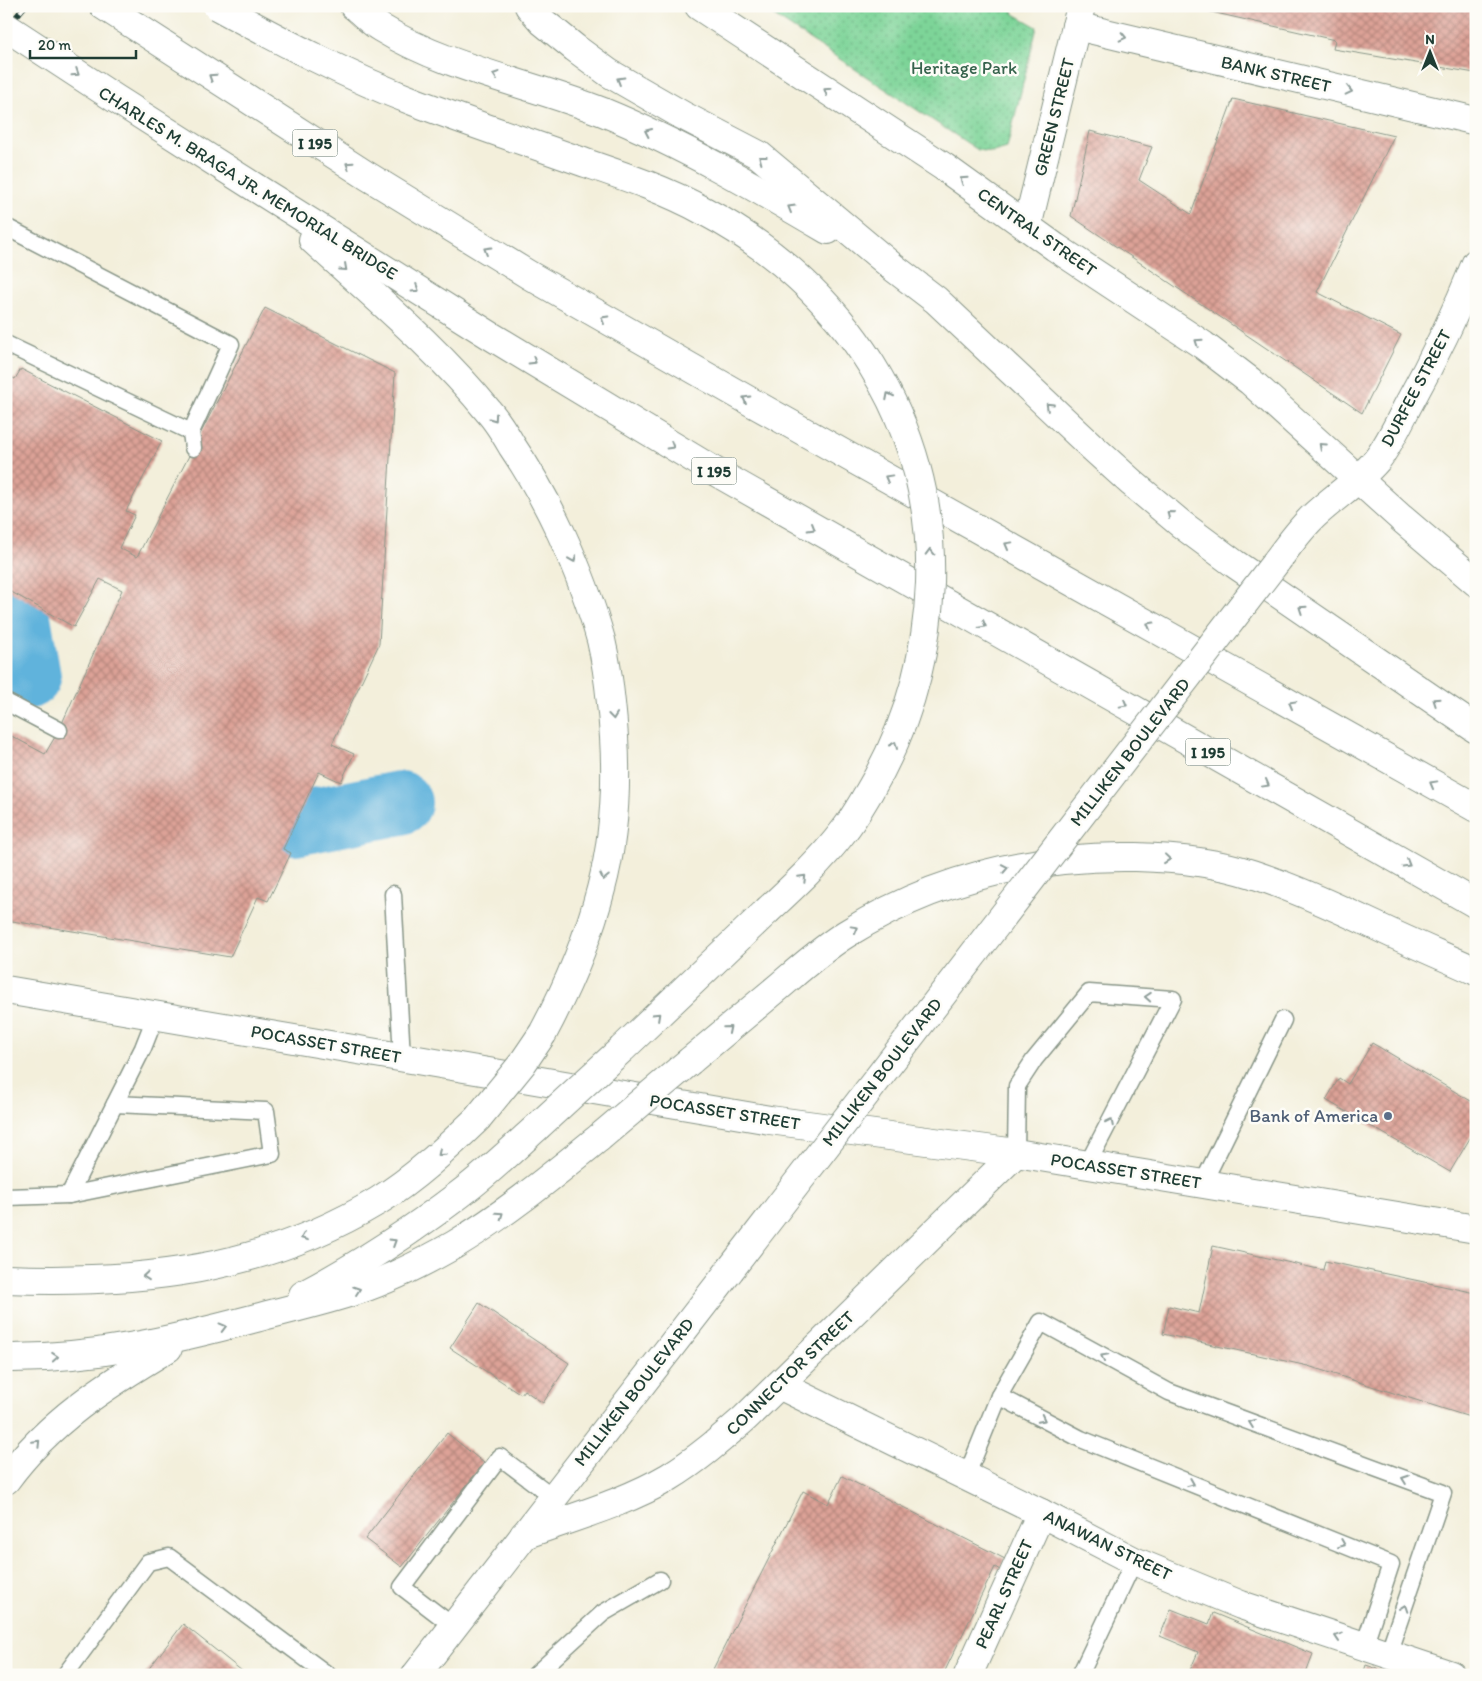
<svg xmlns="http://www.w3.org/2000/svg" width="1482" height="1681" font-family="Itim,sans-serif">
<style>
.park{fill:url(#park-dots);stroke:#4e8866}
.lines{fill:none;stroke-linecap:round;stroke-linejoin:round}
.river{stroke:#60b3dc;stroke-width:64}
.building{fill:url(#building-cross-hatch)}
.lane-casing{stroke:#899688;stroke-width:19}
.street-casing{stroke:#899688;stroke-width:30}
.secondary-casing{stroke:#899688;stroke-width:30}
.highway-casing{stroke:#899688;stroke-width:30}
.lane{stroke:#fff;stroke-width:16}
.street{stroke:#fff;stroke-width:28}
.secondary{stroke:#fff;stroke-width:28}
.highway{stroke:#fff;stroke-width:28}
.rail-casing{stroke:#1f3d34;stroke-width:5.5}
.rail{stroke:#fdfcf7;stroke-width:4;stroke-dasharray:11;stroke-linecap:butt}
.secondary-bridge-casing{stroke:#899688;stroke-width:30;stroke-linecap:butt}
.highway-bridge-casing{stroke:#899688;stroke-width:30;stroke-linecap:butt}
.secondary-bridge{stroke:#fff;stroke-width:28}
.highway-bridge{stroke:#fff;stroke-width:28}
.oneway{stroke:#8f9e9a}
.service-dot{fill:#5c6f8a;stroke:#fdfcf7;stroke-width:2}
.labels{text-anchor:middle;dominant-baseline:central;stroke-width:5;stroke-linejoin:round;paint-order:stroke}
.shield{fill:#fdfcf7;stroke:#62766e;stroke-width:1}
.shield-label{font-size:16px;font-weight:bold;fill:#1f3d34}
.park-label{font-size:18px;fill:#36634d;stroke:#fdfcf7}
.street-label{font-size:18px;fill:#1f3d34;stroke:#fdfcf7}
.service-label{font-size:18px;fill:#4e5e75;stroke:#fdfcf7;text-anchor:end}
</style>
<defs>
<pattern id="park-dots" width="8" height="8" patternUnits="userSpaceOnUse" patternTransform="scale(1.25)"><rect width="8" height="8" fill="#7dd498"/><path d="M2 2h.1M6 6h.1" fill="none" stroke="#66ad7d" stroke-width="1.8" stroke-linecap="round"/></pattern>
<pattern id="building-cross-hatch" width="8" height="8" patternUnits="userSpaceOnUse" patternTransform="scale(1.25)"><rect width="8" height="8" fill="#dda297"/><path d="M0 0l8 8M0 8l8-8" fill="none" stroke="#b3857c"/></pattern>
</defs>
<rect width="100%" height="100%" fill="#fdfcf7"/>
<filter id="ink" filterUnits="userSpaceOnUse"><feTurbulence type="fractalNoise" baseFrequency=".02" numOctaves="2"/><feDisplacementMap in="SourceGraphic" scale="10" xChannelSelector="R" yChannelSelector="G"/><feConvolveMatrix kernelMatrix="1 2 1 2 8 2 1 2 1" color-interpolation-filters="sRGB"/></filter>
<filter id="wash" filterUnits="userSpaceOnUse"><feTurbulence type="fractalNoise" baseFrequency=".0096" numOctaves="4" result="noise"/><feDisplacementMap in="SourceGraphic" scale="20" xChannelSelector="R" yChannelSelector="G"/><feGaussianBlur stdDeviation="1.12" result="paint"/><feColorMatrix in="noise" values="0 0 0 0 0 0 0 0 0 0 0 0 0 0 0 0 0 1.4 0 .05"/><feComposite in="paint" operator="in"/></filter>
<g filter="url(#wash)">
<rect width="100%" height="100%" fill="#f3efdb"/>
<polygon class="park" points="759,6 1012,6 1014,14 1037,27 1007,148 993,152 978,150"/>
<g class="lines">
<g class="river">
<polyline points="15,594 29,677"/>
<polyline points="294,824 400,803"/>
</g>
</g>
<g id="blocks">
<g class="building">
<polygon points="1185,6 1476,6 1475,73 1333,49 1335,40"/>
<polygon points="1233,99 1394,136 1317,292 1401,335 1362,413 1071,216 1090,131 1152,147 1139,180 1191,214"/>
<polygon points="265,308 395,373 379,644 332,744 354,754 341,782 319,772 283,849 291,853 268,901 258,897 230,957 6,920 6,733 45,754 59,730 122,590 100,579 74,627 6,589 6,375 15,379 21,369 162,441 126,511 135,515 119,548 137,557"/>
<polygon points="1372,1043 1476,1104 1476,1128 1450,1172 1326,1100 1339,1078 1348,1084"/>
<polygon points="1213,1246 1323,1270 1325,1261 1476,1293 1476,1419 1308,1366 1163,1334 1169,1306 1199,1313"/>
<polygon points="479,1303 569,1363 543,1403 524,1390 521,1394 450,1348"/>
<polygon points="447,1433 484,1463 402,1567 365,1539"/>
<polygon points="842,1476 1005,1559 1000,1570 995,1567 943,1675 710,1675 803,1491 828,1504"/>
<polygon points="1171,1609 1209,1624 1213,1613 1313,1654 1305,1675 1188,1675 1198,1652 1160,1636"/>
<polygon points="183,1624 242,1671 239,1675 144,1675"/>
<polygon points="1366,1665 1393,1674 1393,1675 1363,1675"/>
</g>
</g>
</g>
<g filter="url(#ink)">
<use href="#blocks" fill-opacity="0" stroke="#899688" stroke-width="1"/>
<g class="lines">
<g class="lane-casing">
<g id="lane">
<polyline points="6,227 231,344 191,432 193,448"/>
<polyline points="6,344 191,432"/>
<polyline points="6,702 59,730"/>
<polyline points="393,894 402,1057"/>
<polyline points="1016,1153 1017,1086 1034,1060 1089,993 1173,999 1087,1165"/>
<polyline points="1203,1183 1283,1020"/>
<polyline points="69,1195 272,1154 266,1111 115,1104"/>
<polyline points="6,1197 69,1195 143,1048 156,1015"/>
<polyline points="999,1396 1081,1439 1391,1564 1364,1646"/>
<polyline points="966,1477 999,1396 1041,1322 1169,1392 1443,1493 1388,1654"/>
<polyline points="453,1626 402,1587 500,1457 553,1497"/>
<polyline points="65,1675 148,1562 169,1557 328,1675"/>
<polyline points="535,1675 603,1613 660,1580"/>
<polyline points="1080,1675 1134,1561"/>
</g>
</g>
<g class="street-casing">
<g id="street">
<polyline points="1076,26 1476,121"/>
<polyline points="1027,227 1081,6"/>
<polyline points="779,1385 1041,1513 1134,1561 1241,1605 1451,1675"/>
<polyline points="968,1675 1041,1513"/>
</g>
</g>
<g class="secondary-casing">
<g id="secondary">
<polyline points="699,6 944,167 1055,247 1203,345 1250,381 1401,518 1476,582"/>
<path d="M1276,562C1289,545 1301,527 1317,513C1337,495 1360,480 1377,460C1389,444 1398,425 1407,407C1433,360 1456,313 1476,263"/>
<polyline points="6,990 770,1120 1016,1153 1476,1229"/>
<path d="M524,1535C573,1517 625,1503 669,1477C697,1460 721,1439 745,1418L1016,1153"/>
<polyline points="416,1675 730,1270"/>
</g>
</g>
<g class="highway-casing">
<g id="highway">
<polyline points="104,6 366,175 529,275 753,403 1476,808"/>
<path d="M354,6C363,13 371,22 381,28C448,69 530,83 603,112C681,144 755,187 828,230"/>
<polyline points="529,6 543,22 575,48 609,73 682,115 759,155 894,268 936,300 1091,446 1132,483 1181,524 1235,564 1476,729"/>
<polyline points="256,188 491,336 716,472 1476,904"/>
<path d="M313,240C373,295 437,348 489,412C498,422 505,434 512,446C531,474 547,503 561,533C577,568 591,604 601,640C606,661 609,683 611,703C618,765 617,829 601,889C588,939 567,988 543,1033"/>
<polyline points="622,1049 767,911"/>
<path d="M690,1061C720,1036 751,1010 781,985C802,967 822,949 846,934C935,878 1032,855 1136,857C1175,858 1215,862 1252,874C1295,888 1336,907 1376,926C1409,942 1443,956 1476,971"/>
<path d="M6,1279C139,1284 262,1271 378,1201C414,1179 446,1149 477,1119"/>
<path d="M303,1295C358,1266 410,1232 460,1194C487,1174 512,1150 537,1127"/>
<path d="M6,1358C92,1359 173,1340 256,1318C290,1309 325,1301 358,1290C391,1279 424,1262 454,1245C506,1214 553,1175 600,1137"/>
<path d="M6,1480C49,1421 106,1385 168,1348"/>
</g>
</g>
<use href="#lane" class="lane"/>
<use href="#street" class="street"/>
<use href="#secondary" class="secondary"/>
<use href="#highway" class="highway"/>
<g class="rail-casing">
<polyline id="rail" points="6,29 25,6"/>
</g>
<use href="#rail" class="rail"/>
<g class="secondary-bridge-casing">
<polyline id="secondary-bridge" points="730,1270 1276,562"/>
</g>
<g class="highway-bridge-casing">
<g id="highway-bridge">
<path d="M217,6C281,41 347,76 415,102C470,123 527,142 583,162C624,176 666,190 704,211C844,285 935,423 930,583C927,657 907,728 869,792C861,805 853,820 843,832C821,861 794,886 767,911"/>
<polyline points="6,27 116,99 256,188"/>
<polyline points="477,1119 522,1064 543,1033"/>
<polyline points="537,1127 622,1049"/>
<polyline points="600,1137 690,1061"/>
</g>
</g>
<use href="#secondary-bridge" class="secondary-bridge"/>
<use href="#highway-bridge" class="highway-bridge"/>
</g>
<defs><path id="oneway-chevron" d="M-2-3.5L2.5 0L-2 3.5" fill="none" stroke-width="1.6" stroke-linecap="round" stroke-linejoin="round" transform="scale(1.25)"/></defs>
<g class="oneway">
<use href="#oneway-chevron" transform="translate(1123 37) rotate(13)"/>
<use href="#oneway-chevron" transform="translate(76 73) rotate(33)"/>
<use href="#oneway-chevron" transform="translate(496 75) rotate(-162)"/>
<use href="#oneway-chevron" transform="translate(212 77) rotate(-147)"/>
<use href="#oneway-chevron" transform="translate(620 80) rotate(-149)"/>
<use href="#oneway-chevron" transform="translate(827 91) rotate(-147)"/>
<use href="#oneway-chevron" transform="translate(1349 91) rotate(13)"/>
<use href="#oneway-chevron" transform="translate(648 132) rotate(-155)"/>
<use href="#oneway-chevron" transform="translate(762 159) rotate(-143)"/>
<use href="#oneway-chevron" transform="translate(349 165) rotate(-147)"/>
<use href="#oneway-chevron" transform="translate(963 180) rotate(-145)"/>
<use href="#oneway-chevron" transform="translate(791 208) rotate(-150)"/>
<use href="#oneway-chevron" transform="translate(487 250) rotate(-149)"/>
<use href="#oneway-chevron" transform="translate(344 268) rotate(42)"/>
<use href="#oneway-chevron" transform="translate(416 289) rotate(32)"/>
<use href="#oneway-chevron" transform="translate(604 319) rotate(-150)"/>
<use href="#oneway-chevron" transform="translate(1198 342) rotate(-146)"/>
<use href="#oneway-chevron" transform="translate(533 361) rotate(32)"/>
<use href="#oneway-chevron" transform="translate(889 396) rotate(-117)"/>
<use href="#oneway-chevron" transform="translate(746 399) rotate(-150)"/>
<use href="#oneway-chevron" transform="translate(1049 406) rotate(-137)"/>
<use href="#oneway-chevron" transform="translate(494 418) rotate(55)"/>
<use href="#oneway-chevron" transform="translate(671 446) rotate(31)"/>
<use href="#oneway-chevron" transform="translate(1322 446) rotate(-138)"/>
<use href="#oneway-chevron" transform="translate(888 478) rotate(-151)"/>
<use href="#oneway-chevron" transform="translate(1170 514) rotate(-140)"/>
<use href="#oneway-chevron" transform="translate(812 528) rotate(30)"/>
<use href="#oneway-chevron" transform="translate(1008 545) rotate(-151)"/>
<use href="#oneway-chevron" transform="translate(930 552) rotate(-91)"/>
<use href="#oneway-chevron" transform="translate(573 559) rotate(68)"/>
<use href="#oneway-chevron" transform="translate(1302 609) rotate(-146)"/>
<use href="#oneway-chevron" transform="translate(983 625) rotate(29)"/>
<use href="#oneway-chevron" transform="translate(1150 625) rotate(-151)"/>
<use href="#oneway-chevron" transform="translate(1436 701) rotate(-146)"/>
<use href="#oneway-chevron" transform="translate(1124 704) rotate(29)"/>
<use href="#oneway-chevron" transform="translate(1292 704) rotate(-151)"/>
<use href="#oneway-chevron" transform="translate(613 716) rotate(84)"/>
<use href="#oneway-chevron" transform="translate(894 745) rotate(-66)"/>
<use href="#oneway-chevron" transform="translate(1266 784) rotate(29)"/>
<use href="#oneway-chevron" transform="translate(1433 784) rotate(-151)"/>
<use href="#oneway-chevron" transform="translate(1167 859) rotate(6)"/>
<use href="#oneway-chevron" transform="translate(1407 864) rotate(30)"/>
<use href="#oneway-chevron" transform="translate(1005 868) rotate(-11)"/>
<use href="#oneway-chevron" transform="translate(604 877) rotate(102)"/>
<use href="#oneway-chevron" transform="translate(803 878) rotate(-45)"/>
<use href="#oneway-chevron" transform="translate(855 929) rotate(-29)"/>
<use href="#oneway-chevron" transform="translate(1148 997) rotate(-176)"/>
<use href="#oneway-chevron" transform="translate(657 1016) rotate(-43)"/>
<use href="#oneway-chevron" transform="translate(728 1029) rotate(-40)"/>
<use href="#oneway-chevron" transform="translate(1110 1122) rotate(-63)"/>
<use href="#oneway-chevron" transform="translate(441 1153) rotate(141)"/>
<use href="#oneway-chevron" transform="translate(500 1215) rotate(-35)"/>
<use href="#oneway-chevron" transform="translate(304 1237) rotate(158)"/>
<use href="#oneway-chevron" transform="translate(393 1242) rotate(-32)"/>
<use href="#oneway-chevron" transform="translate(146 1276) rotate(175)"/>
<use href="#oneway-chevron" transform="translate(357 1290) rotate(-19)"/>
<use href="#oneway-chevron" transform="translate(223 1327) rotate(-15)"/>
<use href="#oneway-chevron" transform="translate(55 1357) rotate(-4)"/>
<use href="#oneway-chevron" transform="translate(1104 1357) rotate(-151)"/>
<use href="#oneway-chevron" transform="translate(1042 1419) rotate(27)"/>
<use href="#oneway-chevron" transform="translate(1252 1423) rotate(-160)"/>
<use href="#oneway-chevron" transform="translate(37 1443) rotate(-46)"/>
<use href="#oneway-chevron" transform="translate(1405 1479) rotate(-160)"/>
<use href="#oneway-chevron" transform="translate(1191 1483) rotate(22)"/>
<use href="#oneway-chevron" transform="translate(1342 1544) rotate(22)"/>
<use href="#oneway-chevron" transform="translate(1404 1608) rotate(-71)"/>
<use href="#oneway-chevron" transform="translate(1338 1637) rotate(-162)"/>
</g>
</g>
<circle class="service-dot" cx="1388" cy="1116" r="5"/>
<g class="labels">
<g class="shield">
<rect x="292.5" y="129.5" width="45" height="27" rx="4"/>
<rect x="691.5" y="457.5" width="45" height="27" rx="4"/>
<rect x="1185.5" y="738.5" width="45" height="27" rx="4"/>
</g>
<g class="shield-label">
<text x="315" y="143">I 195</text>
<text x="714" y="471">I 195</text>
<text x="1208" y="752">I 195</text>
</g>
<g class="park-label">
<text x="964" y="68">Heritage Park</text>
</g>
<g class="street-label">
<text transform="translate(1276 74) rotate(13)">BANK STREET</text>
<text transform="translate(1054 117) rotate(-76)">GREEN STREET</text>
<text transform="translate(248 183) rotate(32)">CHARLES M. BRAGA JR. MEMORIAL BRIDGE</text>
<text transform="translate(1037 232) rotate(35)">CENTRAL STREET</text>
<text transform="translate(1416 388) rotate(-62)">DURFEE STREET</text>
<text transform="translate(1130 752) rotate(-52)">MILLIKEN BOULEVARD</text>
<text transform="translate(326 1044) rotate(10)">POCASSET STREET</text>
<text transform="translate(882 1072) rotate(-52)">MILLIKEN BOULEVARD</text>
<text transform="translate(725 1112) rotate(9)">POCASSET STREET</text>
<text transform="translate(1126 1171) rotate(9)">POCASSET STREET</text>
<text transform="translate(790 1373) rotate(-44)">CONNECTOR STREET</text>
<text transform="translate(634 1392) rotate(-52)">MILLIKEN BOULEVARD</text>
<text transform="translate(1108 1545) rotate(26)">ANAWAN STREET</text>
<text transform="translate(1004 1594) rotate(-66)">PEARL STREET</text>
</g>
<g class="service-label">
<text x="1378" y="1116">Bank of America</text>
</g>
</g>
<rect width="1482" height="1681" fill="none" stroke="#fdfcf7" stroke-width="25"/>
<g transform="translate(1430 52)" stroke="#fdfcf7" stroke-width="4" paint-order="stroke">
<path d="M0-4L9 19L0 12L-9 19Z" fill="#1f3d34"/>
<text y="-8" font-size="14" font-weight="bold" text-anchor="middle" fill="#1f3d34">N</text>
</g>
<path d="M30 50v8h106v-8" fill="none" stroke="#1f3d34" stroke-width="2.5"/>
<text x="38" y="50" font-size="15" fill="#1f3d34" stroke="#fdfcf7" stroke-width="4" paint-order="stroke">20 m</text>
</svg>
